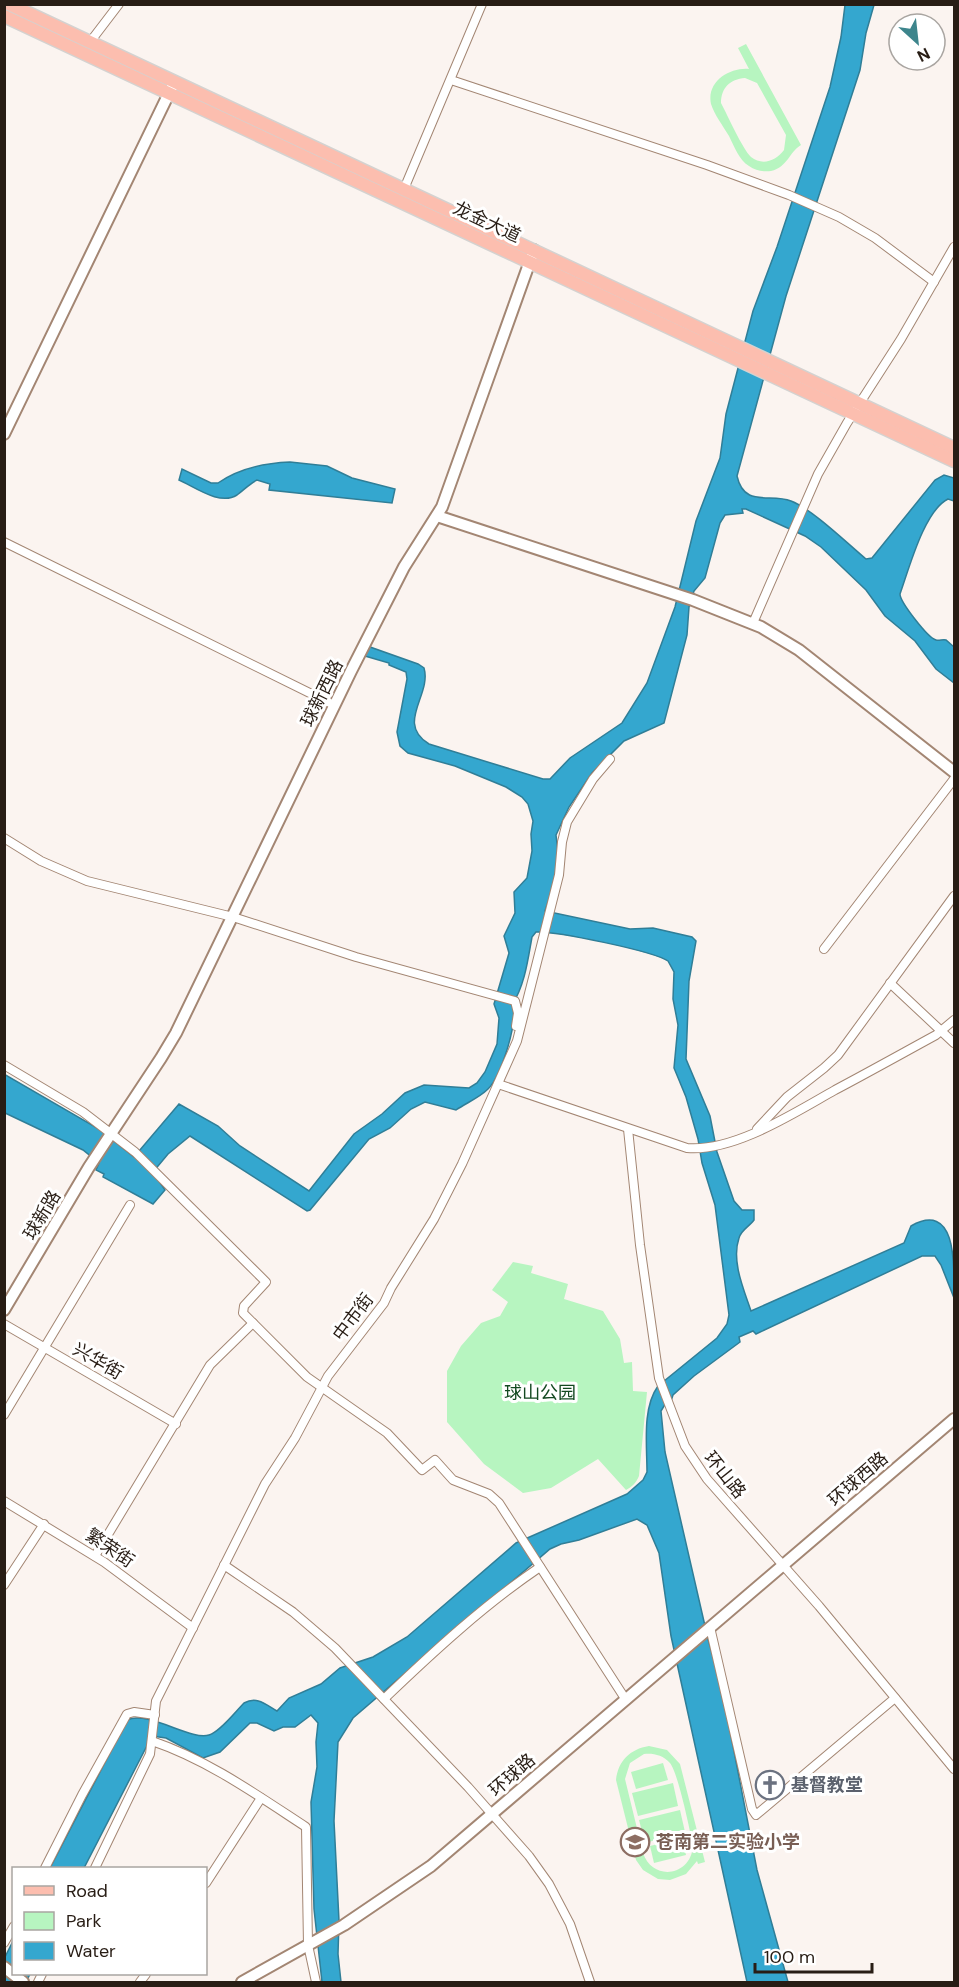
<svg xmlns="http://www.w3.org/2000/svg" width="959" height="1987" font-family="'DM Sans','Noto Sans SC',sans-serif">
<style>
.green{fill:#b7f5c0;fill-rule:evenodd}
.water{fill:#34a7cf;stroke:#307e97;stroke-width:1.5}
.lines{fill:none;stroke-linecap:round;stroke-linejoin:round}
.street-casing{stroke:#a38673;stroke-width:10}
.secondary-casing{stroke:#a38673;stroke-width:14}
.primary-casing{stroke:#d4d2d0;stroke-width:15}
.street{stroke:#fff;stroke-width:8}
.secondary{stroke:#fff;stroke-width:10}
.primary{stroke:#fcbeaf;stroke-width:12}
.labels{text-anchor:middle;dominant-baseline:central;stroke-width:6;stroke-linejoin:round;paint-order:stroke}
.street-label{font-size:18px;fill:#281d15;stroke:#fff}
.park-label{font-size:18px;fill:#134921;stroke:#fff}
.worship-label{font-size:18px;font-weight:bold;fill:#5b616d;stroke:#fff;text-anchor:start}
.education-label{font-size:18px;font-weight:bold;fill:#785e54;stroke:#fff;text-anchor:start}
</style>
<rect width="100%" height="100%" fill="#fbf4f0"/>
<g class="green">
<path d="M746,44L801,145C789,152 788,167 771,171C764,172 756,171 749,166C739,160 734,146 729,136C723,126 714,114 711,104C706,81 731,67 749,69L738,48ZM745,78L757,83L786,135L784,150C776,161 762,166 751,157C742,148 728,116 721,103C721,88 730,79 745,78Z"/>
<path d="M513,1262L533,1266L531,1273L568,1284L564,1299L603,1311L620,1339L624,1363L632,1362L633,1391L647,1392L639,1476C636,1483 632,1487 626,1490L598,1459L551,1488L523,1493L484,1464L447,1422V1371L461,1346L481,1323L500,1316L508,1302L492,1290Z"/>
<path d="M649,1746L667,1750L680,1764L705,1862L698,1864L697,1861L686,1874L670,1880L658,1879L643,1870L636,1860L616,1780C618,1761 630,1749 649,1746ZM644,1754C653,1753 663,1755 670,1763C678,1773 690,1830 693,1846C691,1876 653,1882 643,1853L625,1779L630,1763Z"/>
<polygon points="663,1763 668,1780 636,1789 631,1772"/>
<polygon points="673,1783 678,1806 638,1816 632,1793"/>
<polygon points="680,1810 685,1832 645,1843 639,1820"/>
<polygon points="682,1838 686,1855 654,1863 650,1846"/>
</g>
<g class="water">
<path d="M845,5H874L866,33L860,70L786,296L737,476C744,508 770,493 791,501C812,509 848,544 866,559L872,558L935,480L944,475L954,478V501L948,499C924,511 909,569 900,594C900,602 928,638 936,640C939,641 943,639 946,640L954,647V683L936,669L915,641L885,616L866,590L821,547L805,536L746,509H742L743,513L725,515L720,523L705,578L694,591L689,607L687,635L664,723L624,741L592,773L569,807L556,835L558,852L554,884L545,911L630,929L653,928L692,937L696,941L689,981L686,1059L710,1116L717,1152L734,1201L742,1210H754V1220C750,1226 741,1230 739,1238C731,1261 744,1290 751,1311L904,1243L911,1226C959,1199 954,1272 954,1298L941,1265L935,1256H922L756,1334L753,1331L739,1337L740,1342L694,1376L673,1395L671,1401L664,1406L661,1411L665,1452L708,1639L721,1684L757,1870L788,1982H747L671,1636L659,1553L647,1525L637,1519L579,1540L561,1544L550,1549L353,1718L338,1742L334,1821L339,1921L338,1954L341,1982H322L314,1909L311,1802L317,1767L316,1742L318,1723L311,1715L295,1727H283L274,1731L257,1723H250L220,1752L203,1758L166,1738L152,1736L84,1868H50L127,1720C148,1710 191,1741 209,1735C220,1732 236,1711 244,1703C257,1696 265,1704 277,1711L289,1698L321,1684L340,1668L373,1657L407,1637L516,1543L627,1494L643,1480L647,1472C647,1445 642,1408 658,1386L717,1338L727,1324L729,1315L715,1205L702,1163L698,1139L686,1097L674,1068L678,1025L673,999L674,972L668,961C653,951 556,931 536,932L532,937C528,959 525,985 512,1005C519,1021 501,1076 488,1089C479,1098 466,1103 456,1110L425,1102L411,1109L390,1128L369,1139L310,1210L307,1211L190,1136L168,1154L153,1172L165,1190L153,1204L103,1177L104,1174L96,1170L99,1163L83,1150L5,1113L4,1074L99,1129L134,1157L179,1104L218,1126L240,1146L309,1191L354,1134L382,1114L405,1093L424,1085L469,1088L477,1083L485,1072L497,1044L499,1018L494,1004L509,953L504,936L515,913L514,892L527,878L532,851L531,834L533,821L528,804L522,797L506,787L455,766L408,753L400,746L397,732L407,679L406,672L389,665V663L365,656L370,647L418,664L424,668C432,695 395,723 429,744L543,779H550L570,758L622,723L647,683L675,607L696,521L720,458L726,414L753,311L777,247L830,87L841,37Z"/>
<path d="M290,462L327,466L352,478L395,489L392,503L269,490L270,484L257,480C249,484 244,490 237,495C220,506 195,487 179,480L182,469L211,483H218C238,469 265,463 290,462Z"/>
<polygon points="13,1941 14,1974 30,1974 26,1982 5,1982 4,1959"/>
</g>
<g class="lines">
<g class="street-casing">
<g id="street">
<polyline points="90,42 119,4"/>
<polyline points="451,80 707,165 789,195 839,217 875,238 934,282"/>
<polyline points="404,189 482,4"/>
<polyline points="4,542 334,705"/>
<polyline points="753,623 818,474 847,423 901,339 954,247"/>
<polyline points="4,838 41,861 87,881 233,917 356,957 515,1001 518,1013 516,1026"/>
<polyline points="824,949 954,779"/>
<polyline points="890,983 954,1043"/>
<polyline points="4,1065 83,1112 135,1152 266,1282 244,1306 243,1313 307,1377 387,1433 422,1470 435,1460 453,1480 489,1494 499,1503 626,1700"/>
<path d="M498,1084L687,1148C734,1152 794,1113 835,1090C869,1072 903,1053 936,1035L954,1020"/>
<polyline points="628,1129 640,1245 659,1378 685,1446 707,1479 819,1606 954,1769"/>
<polyline points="757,1129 787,1097 824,1068 838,1055 954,896"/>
<polyline points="4,1324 176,1424"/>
<polyline points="4,1415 130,1205"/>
<polyline points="4,1501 104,1562 193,1628"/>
<polyline points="95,1556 210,1365 253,1323"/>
<polyline points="224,1565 293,1612 335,1648 468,1787 529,1856 549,1884 570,1924 590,1982"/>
<polyline points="4,1585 44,1524"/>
<polyline points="710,1627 752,1809 756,1815 895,1698"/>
<path d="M384,1699C433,1652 484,1605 540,1567"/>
<path d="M152,1741C208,1760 257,1795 306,1827L308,1945L316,1982"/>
<polyline points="45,1868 82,1795 127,1714 134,1712 155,1715"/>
<polyline points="95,1868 150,1754 156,1701 265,1484 295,1438 328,1376 384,1303 391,1288 434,1219 462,1164 517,1041 559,875 562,842 567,822 593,779 610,759"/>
<polyline points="206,1883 261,1798"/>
<polyline points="4,1943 14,1926"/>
<polyline points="38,1982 42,1974"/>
<polyline points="140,1982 146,1974"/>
</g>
</g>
<g class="secondary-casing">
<g id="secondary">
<polyline points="4,434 172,87"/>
<polyline points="437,516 693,600 761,627 799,650 954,772"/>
<polyline points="4,1310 89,1167 161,1058 176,1033 351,671 404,567 442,507 534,250"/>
<polyline points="4,1967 23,1982"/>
<polyline points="242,1982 344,1925 431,1866 954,1419"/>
</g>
</g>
<g class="primary-casing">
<g id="primary">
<polyline points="9,4 954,448"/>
<polyline points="4,16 954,461"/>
</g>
</g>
<use href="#street" class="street"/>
<use href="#secondary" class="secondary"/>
<use href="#primary" class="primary"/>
</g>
<defs>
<g id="church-ring" transform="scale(1.5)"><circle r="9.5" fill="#fff" stroke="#6b7280" stroke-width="1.5"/><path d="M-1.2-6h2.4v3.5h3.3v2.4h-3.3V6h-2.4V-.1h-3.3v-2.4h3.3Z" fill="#6b7280"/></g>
<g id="school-ring" transform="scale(1.5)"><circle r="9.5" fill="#fff" stroke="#8d6e63" stroke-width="1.5"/><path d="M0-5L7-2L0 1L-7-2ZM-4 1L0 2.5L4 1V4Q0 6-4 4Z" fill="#8d6e63"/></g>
</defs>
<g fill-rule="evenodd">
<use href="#church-ring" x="770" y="1785"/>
<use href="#school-ring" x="635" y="1842"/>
</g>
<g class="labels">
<g class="street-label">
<text transform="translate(487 222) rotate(25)">龙金大道</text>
<text transform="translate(322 693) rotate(-64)">球新西路</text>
<text transform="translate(42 1215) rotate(-59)">球新路</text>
<text transform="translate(353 1317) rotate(-53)">中市街</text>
<text transform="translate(98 1361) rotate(30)">兴华街</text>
<text transform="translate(725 1475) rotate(51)">环山路</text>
<text transform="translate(858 1479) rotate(-41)">环球西路</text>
<text transform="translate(110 1548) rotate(34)">繁荣街</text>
<text transform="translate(512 1775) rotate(-41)">环球路</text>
</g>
<g class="park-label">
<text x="540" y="1393">球山公园</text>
</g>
<g class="worship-label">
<text x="791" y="1785">基督教堂</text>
</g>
<g class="education-label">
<text x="656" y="1842">苍南第二实验小学</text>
</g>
</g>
<rect width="959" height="1987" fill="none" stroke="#281d15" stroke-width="12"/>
<rect x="12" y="1867" width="195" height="108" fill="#ffffff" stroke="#a9a5a1" stroke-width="1.5"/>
<rect x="24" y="1886" width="30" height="9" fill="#fcbeaf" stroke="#a9a5a1" stroke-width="1.5"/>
<text x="66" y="1897" font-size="18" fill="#281d15">Road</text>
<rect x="24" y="1912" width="30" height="18" fill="#b7f5c0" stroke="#a9a5a1" stroke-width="1.5"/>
<text x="66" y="1927" font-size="18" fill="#281d15">Park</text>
<rect x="24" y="1942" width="30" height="18" fill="#34a7cf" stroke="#a9a5a1" stroke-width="1.5"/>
<text x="66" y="1957" font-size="18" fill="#281d15">Water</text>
<g transform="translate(917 42) rotate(153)"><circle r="28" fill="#ffffff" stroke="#a9a5a1" stroke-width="1.5"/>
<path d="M0-4.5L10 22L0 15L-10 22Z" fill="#3d858c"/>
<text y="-9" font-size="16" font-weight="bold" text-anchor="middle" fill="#281d15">N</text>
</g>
<path d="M755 1963v9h117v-9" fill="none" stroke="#281d15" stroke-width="3"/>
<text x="764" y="1963" font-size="18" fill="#281d15" stroke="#ffffff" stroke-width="4.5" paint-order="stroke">100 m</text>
</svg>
